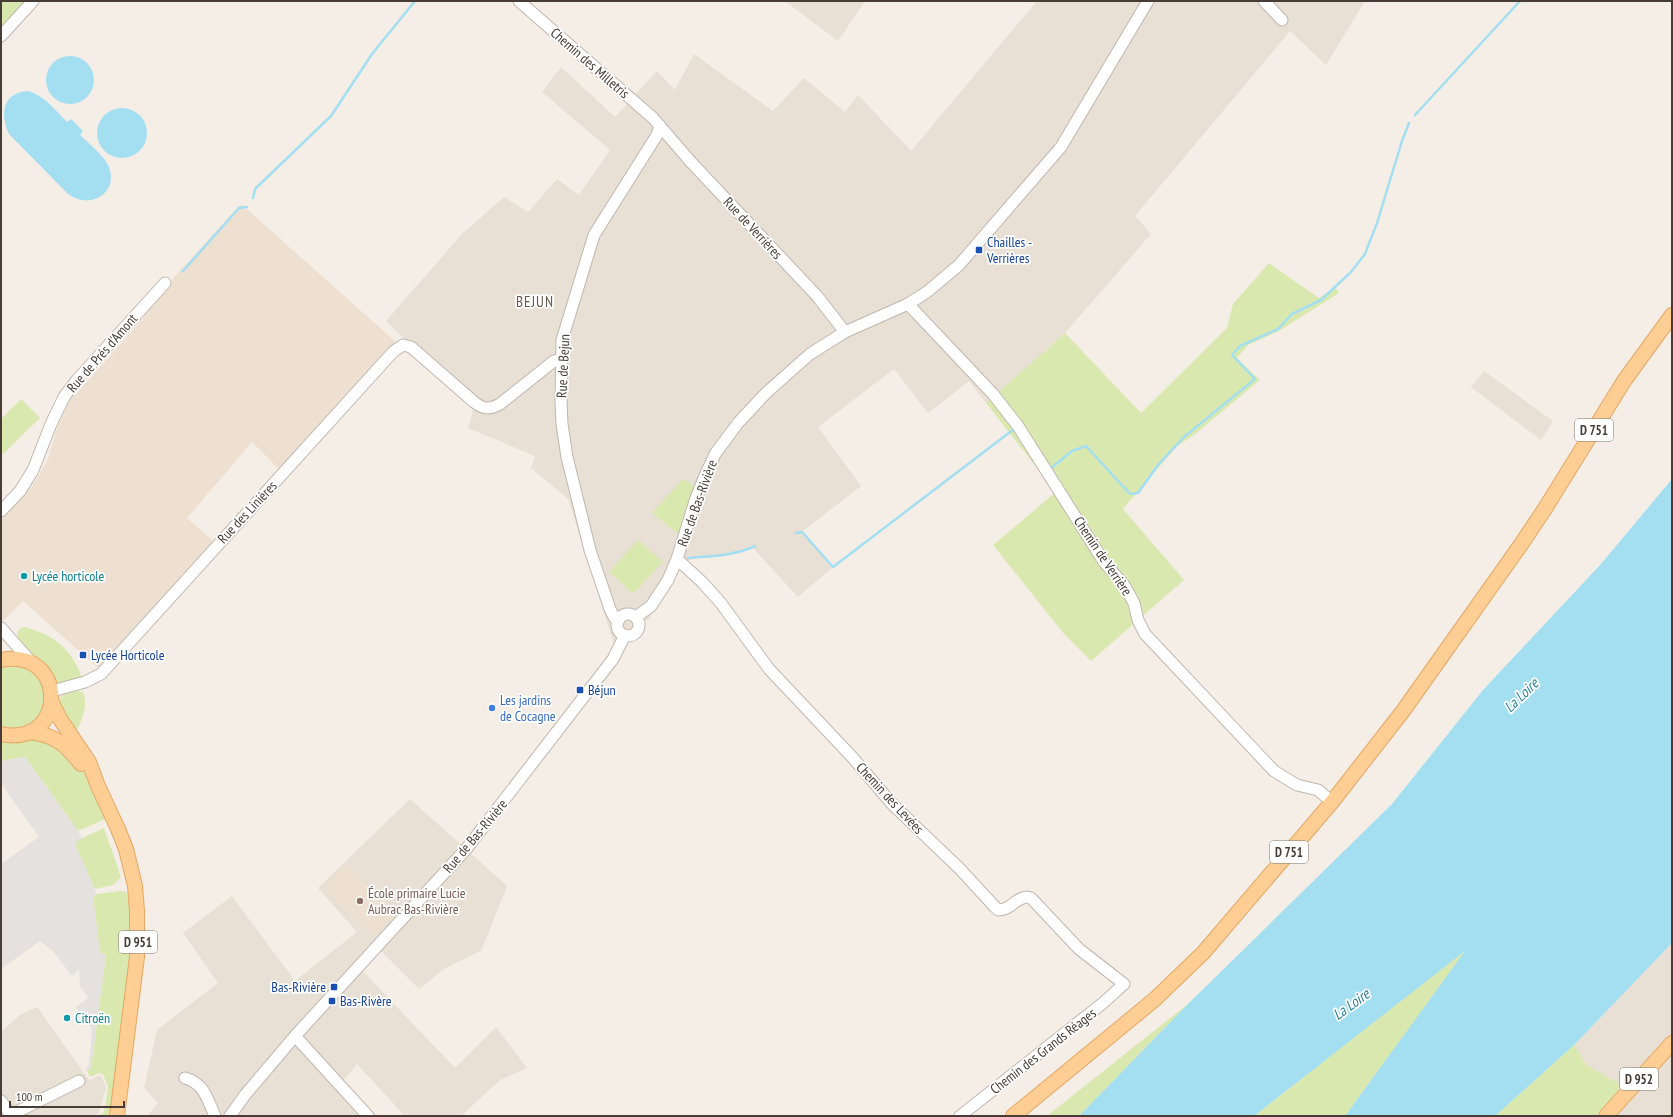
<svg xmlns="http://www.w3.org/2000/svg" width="1673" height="1117" font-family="'PT Sans Narrow',sans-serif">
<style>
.residential{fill:#e8dfd5}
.education{fill:#ede0d1}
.green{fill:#d9e8af}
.parking{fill:#e5e1df}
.water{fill:#a3dff1}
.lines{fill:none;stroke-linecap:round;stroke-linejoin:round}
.stream{stroke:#a3dff1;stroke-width:2.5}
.minor-casing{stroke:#c2b7ad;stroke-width:13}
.major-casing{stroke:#e5a764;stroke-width:16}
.minor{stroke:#fff;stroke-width:11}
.major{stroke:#ffce95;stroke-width:14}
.transit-dot{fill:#1a4fb4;stroke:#fff;stroke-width:1.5}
.culture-dot{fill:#0f9aa8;stroke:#fff;stroke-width:1.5}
.shop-dot{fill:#3f7fe0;stroke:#fff;stroke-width:1.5}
.education-dot{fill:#8d6e63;stroke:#fff;stroke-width:1.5}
.labels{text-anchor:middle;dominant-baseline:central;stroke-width:3.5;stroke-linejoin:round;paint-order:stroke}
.shield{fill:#fff;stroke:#7e7772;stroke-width:1}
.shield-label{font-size:13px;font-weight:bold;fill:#473d36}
.street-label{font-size:14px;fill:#473d36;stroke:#fff}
.transit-label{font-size:14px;fill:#164399;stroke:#fff;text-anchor:start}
.culture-label{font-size:14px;fill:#0d838f;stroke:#fff;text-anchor:start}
.shop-label{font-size:14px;fill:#366cbe;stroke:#fff;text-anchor:start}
.education-label{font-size:14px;fill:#785e54;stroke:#fff;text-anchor:start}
.neighbourhood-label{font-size:15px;letter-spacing:1px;fill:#6a594d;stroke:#fff}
.water-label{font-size:15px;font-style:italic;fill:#2a809c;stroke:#fff}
</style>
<rect width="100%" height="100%" fill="#f4eee7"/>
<g class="residential">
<polygon points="785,1 865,1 838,41"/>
<polygon points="1037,1 1365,1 1326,65 1290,31 1135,216 1151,234 1065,333 986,403 969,381 928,413 894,369 818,427 861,486 803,531 832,568 798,597 751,546 740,551 689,560 678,567 649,619 614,644 568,499 531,468 535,456 468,428 474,407 386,321 462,234 504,197 528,212 557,179 579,195 610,150 542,92 561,67 615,117 657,71 675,90 694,54 773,111 804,78 845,112 858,95 911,151"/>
<polygon points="1484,371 1553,421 1541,440 1471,387"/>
<polygon points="410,799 507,886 481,951 459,961 444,969 419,989 378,948 359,967 455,1068 496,1027 527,1068 500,1080 461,1116 405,1116 357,1064 338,1087 364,1116 147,1116 158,1103 144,1088 157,1030 218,983 183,933 232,896 295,981 357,932 318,888"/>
<polygon points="1672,943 1672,1116 1596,1116 1624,1086 1586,1065 1574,1045"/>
<polygon points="37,1007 89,1080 101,1075 106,1088 99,1113 95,1116 1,1116 1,1032 20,1015"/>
</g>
<g class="education">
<polygon points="241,204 396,342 279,469 252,442 187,518 214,542 98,668 23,601 2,622 1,621 1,519 33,485 48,459 57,427 70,400 134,329 175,276"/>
<polygon points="346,865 397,913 374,936 324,889"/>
</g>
<g class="green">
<polygon points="1,1 25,1 1,27"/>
<polygon points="1269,263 1319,298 1335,287 1339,293 1279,331 1248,345 1237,358 1260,380 1194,435 1177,446 1123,509 1184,580 1091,661 1064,634 993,545 1056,492 986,403 1065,333 1141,413 1227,328 1233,304"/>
<polygon points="21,399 40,418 3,454 1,451 1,419"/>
<polygon points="683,479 695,486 679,535 652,513"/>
<polygon points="638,540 663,562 633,594 609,572"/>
<path d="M24,627C51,633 72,649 81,676L79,681L57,685L53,675L19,640C16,634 17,629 24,627Z"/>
<polygon points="9,665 20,665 31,669 45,687 45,709 31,727 1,729 1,667"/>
<path d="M77,691L83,692C88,704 83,718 77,730L72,732L58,702C62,693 68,692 77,691Z"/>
<path d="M32,737L64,748L86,775L110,817L78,831L25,757L1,761V740C12,744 22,741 32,737Z"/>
<polygon points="104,828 121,877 113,885 95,889 75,847 76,841"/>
<polygon points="121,891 126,892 128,896 131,915 131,952 110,1116 100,1116 104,1112 108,1087 103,1074 99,1073 90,1077 87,1071 91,1068 106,954 100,954 93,898 96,894"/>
<polygon points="1467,949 1345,1116 1254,1116"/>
<polygon points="1189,1003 1079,1116 1047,1116"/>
<polygon points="1574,1045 1586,1065 1624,1086 1596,1116 1495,1116"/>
</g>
<polygon class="parking" points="25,757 78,831 82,839 77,841 76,847 90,877 96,894 93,898 100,953 106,954 91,1068 87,1071 85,1069 89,1066 92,1029 76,1007 88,998 80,986 79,970 72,976 53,951 40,941 1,969 1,864 39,837 1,783 1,761"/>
<g class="water">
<circle cx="70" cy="80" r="24"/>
<path d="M28,91C45,96 55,110 67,122L71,119L83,131L80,135C89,144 104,155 109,167C119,194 89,210 68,194L9,134C0,114 2,93 28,91Z"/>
<circle cx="122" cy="133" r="25"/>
<polygon points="1672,479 1672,943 1574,1045 1495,1116 1345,1116 1465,951 1254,1116 1079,1116 1189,1003 1392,804 1483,690 1601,564"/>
</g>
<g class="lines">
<g class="stream">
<polyline points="1415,115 1520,1"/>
<polyline points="253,198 255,189 331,116 372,54 415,1"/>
<polyline points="183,271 239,208 247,207"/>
<polyline points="1050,467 1050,469 1072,451 1086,446 1130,494 1138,493 1158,465 1184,437 1255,379 1232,355 1240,346 1278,329 1292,314 1321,300 1351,272 1365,254 1377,223 1402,141 1409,123"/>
<polyline points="796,533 802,532 833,567 1014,429"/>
<path d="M688,558C711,556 734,556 755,546"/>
</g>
<g class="minor-casing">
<g id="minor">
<polyline points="519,1 653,118 690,161 817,296 845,332"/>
<polyline points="1264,1 1282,20"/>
<polyline points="1,36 33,1"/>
<polyline points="908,304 993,394 1018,426 1104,562 1124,585 1134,603 1138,620 1145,634 1274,771 1297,785 1318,790 1332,802"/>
<polyline points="1,511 20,491 33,470 51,424 64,397 76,381 165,283"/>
<path d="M677,559L702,582L720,602L769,669L853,758L892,804L959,868L995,907L998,910C1012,910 1014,898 1027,897L1031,898L1079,949L1124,984L1103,1003L960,1116"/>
<circle cx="628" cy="625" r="11"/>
<polyline points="636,617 651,606 668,580 677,559 696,498 704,478 715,454 738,423 766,393 810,354 845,332 908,304 927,292 959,265 1061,147 1148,1"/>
<polyline points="619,620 614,617 610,609 590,550 567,457 562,424 561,401 562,340 594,235 657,135 660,126"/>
<polyline points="1,628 32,663"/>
<path d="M52,691L85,682L101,674L393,352L403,345L411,347L474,402C483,409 489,410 500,404L554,361L561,360"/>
<polyline points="295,1036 368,1116"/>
<path d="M185,1078C205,1084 207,1099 215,1116"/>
<polyline points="1,1101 11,1115"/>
<polyline points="9,1116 79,1081"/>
<polyline points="230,1116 245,1095 295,1036 467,848 613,659 625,635"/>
</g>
</g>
<g class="major-casing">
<g id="major">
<path d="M1,660C68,647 68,748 1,734"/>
<polyline points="52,703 60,719 89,762 98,786 118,829 126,849 135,886 137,911 137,957 117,1116"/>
<path d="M29,732C56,735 65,744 81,764"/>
<polyline points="1013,1116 1154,1000 1203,953 1332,802 1403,711 1520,546 1546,507 1624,381 1672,315"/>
<polyline points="1606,1116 1672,1043"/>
</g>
</g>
<use href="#minor" class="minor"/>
<use href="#major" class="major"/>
</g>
<g class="transit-dot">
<rect x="975" y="246" width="8" height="8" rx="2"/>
<rect x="79" y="651" width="8" height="8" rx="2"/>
<rect x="576" y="686" width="8" height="8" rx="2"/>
<rect x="330" y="983" width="8" height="8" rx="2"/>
<rect x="328" y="997" width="8" height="8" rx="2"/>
</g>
<g class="culture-dot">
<circle cx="24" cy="576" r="4"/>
<circle cx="67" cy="1018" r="4"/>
</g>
<circle class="shop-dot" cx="492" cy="708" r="4"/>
<circle class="education-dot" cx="360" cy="901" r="4"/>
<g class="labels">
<g class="shield">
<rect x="1575" y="419" width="38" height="22" rx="3"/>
<rect x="1270" y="841" width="38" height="22" rx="3"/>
<rect x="119" y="931" width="38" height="22" rx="3"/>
<rect x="1620" y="1068" width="38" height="22" rx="3"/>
</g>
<g class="shield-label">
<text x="1594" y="430">D 751</text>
<text x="1289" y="852">D 751</text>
<text x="138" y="942">D 951</text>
<text x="1639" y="1079">D 952</text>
</g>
<g class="street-label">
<text transform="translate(590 63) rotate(41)">Chemin des Milletris</text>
<text transform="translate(753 228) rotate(47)">Rue de Verrières</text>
<text transform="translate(102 353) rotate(-49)">Rue de Prés d'Amont</text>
<text transform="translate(563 366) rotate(-87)">Rue de Bejun</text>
<text transform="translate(697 503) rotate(-70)">Rue de Bas-Rivière</text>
<text transform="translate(247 512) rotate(-47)">Rue des Linières</text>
<text transform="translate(1103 556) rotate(56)">Chemin de Verrière</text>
<text transform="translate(890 798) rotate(47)">Chemin des Levées</text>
<text transform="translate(475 836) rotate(-50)">Rue de Bas-Rivière</text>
<text transform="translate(1043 1051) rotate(-38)">Chemin des Grands Réages</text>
</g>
<g class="transit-label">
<text x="987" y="242">Chailles -<tspan x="987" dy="16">Verrières</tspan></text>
<text x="91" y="655">Lycée Horticole</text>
<text x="588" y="690">Béjun</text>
<text x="326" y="987" text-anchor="end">Bas-Rivière</text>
<text x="340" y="1001">Bas-Rivère</text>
</g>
<g class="culture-label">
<text x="32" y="576">Lycée horticole</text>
<text x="75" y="1018">Citroën</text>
</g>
<g class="shop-label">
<text x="500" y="700">Les jardins<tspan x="500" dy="16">de Cocagne</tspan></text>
</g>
<g class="education-label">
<text x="368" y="893">École primaire Lucie<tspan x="368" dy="16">Aubrac Bas-Rivière</tspan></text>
</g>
<g class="neighbourhood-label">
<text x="535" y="301">BEJUN</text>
</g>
<g class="water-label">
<text transform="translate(1521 695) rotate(-44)">La Loire</text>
<text transform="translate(1351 1004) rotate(-36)">La Loire</text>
</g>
</g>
<rect width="1673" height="1117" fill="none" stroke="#473d36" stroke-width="4"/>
<path d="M10 1101v6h114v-6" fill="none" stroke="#473d36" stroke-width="2"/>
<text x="16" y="1101" font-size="12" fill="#473d36" stroke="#ffffff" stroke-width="3" paint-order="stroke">100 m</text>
</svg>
